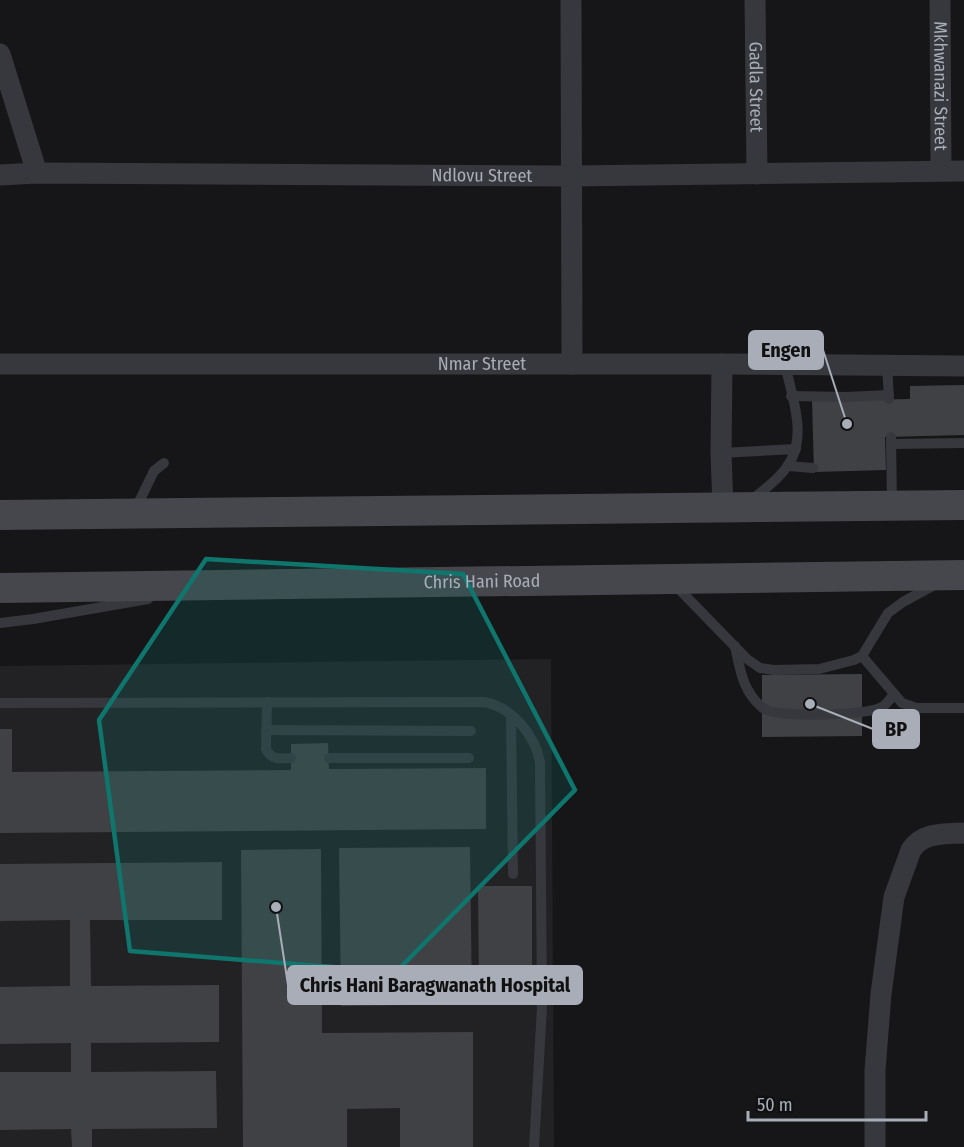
<svg xmlns="http://www.w3.org/2000/svg" width="964" height="1147" font-family="'Fira Sans Condensed',sans-serif">
<style>
.built{fill:#222225}
.building{fill:#404145}
.lines{fill:none;stroke-linecap:round;stroke-linejoin:round}
.service{stroke:#37383d;stroke-width:10}
.minor{stroke:#37383d;stroke-width:21}
.secondary{stroke:#45474d;stroke-width:30}
.marked{fill:#0f766e;fill-opacity:0.2;stroke:#0f766e;stroke-width:4.5;stroke-linejoin:round}
.labels{text-anchor:middle;dominant-baseline:central;stroke-width:4.5;stroke-linejoin:round;paint-order:stroke}
.street-label{font-size:18px;fill:#a8adb8;stroke:#111113}
.leader{fill:none;stroke:#a8adb8;stroke-width:2}
.callout-dot{fill:#a8adb8;stroke:#111113;stroke-width:2}
.callout{fill:#a8adb8;stroke:#a8adb8;stroke-width:2}
.callout-label{font-size:20px;text-anchor:middle;font-weight:bold;fill:#111}
</style>
<rect width="100%" height="100%" fill="#161618"/>
<polygon class="built" points="551,659 554,1147 0,1147 0,666"/>
<g class="building">
<polygon points="964,385 964,435 885,437 886,470 814,472 812,401 910,399 910,386"/>
<polygon points="862,674 862,736 762,737 762,675"/>
<polygon points="0,729 12,729 12,772 291,770 291,744 328,743 329,769 486,768 486,829 0,833"/>
<polygon points="470,847 472,1004 341,1006 339,848"/>
<polygon points="321,849 322,1033 473,1032 473,1147 400,1147 400,1108 347,1109 347,1147 243,1147 241,850"/>
<polygon points="222,862 222,920 90,920 91,986 219,985 219,1042 91,1043 91,1072 216,1071 217,1128 92,1129 92,1147 72,1147 71,1129 0,1130 0,1072 71,1072 71,1043 0,1044 0,987 70,986 70,920 0,921 0,864"/>
<polygon points="478,886 532,886 532,992 479,993"/>
</g>
<g class="lines">
<g class="service">
<polyline points="887,365 889,399"/>
<polyline points="791,396 846,397 889,395"/>
<polyline points="891,437 892,503"/>
<polyline points="891,444 964,443"/>
<polyline points="721,453 796,449"/>
<polyline points="788,466 813,468"/>
<path d="M752,500C763,490 777,481 786,468C809,438 792,398 785,364"/>
<polyline points="135,510 154,471 164,463"/>
<polyline points="675,585 747,659 760,668 774,670 819,669 854,660 862,656 888,613 903,602 936,584"/>
<polyline points="0,623 33,619 148,599"/>
<path d="M735,646C740,670 743,692 763,708C775,718 867,716 882,707C886,705 891,698 894,694"/>
<polyline points="862,656 902,703 917,708 964,708"/>
<path d="M267,702L266,749C271,760 280,759 291,758"/>
<path d="M0,703L484,702C512,707 535,735 540,762L542,1007L534,1147"/>
<polyline points="511,715 513,874"/>
<polyline points="266,730 471,731"/>
<polyline points="329,758 469,758"/>
</g>
<g class="minor">
<polyline points="571,0 572,364"/>
<path id="s1" d="M755,0L757,174"/>
<path id="s2" d="M940,0L941,171"/>
<polyline points="0,54 37,173"/>
<path id="s3" d="M0,175L37,173L572,176L964,171"/>
<path id="s4" d="M0,364H722L964,366"/>
<polyline points="722,364 721,453 723,508"/>
<path d="M875,1147V1070L881,994L894,897L911,850C923,832 945,834 964,833"/>
</g>
<g class="secondary">
<polyline points="0,515 964,505"/>
<path id="s5" d="M0,588L964,575"/>
</g>
</g>
<path class="marked" d="M206,559L463,574L575,790L396,972L130,951L99,720Z"/>
<g class="labels">
<g class="street-label">
<text stroke="none"><textPath href="#s2" startOffset="86">Mkhwanazi Street</textPath></text>
<text stroke="none"><textPath href="#s1" startOffset="87">Gadla Street</textPath></text>
<text stroke="none"><textPath href="#s3" startOffset="482">Ndlovu Street</textPath></text>
<text stroke="none"><textPath href="#s4" startOffset="482">Nmar Street</textPath></text>
<text stroke="none"><textPath href="#s5" startOffset="482">Chris Hani Road</textPath></text>
</g>
</g>
<path class="leader" d="M847 424L823 350M810 704L873 729M276 907L288 985"/>
<g class="callout-dot">
<circle cx="847" cy="424" r="6"/>
<circle cx="810" cy="704" r="6"/>
<circle cx="276" cy="907" r="6"/>
</g>
<g class="callout">
<rect x="749" y="331" width="74" height="38" rx="6"/>
<rect x="873" y="710" width="46" height="38" rx="6"/>
<rect x="288" y="966" width="294" height="38" rx="6"/>
</g>
<g class="callout-label">
<text x="786" y="357">Engen</text>
<text x="896" y="736">BP</text>
<text x="435" y="992">Chris Hani Baragwanath Hospital</text>
</g>
<path d="M748 1111v9h178v-9" fill="none" stroke="#a8adb8" stroke-width="3"/>
<text x="757" y="1111" font-size="18" fill="#a8adb8" stroke="#111113" stroke-width="4.5" paint-order="stroke">50 m</text>
</svg>
